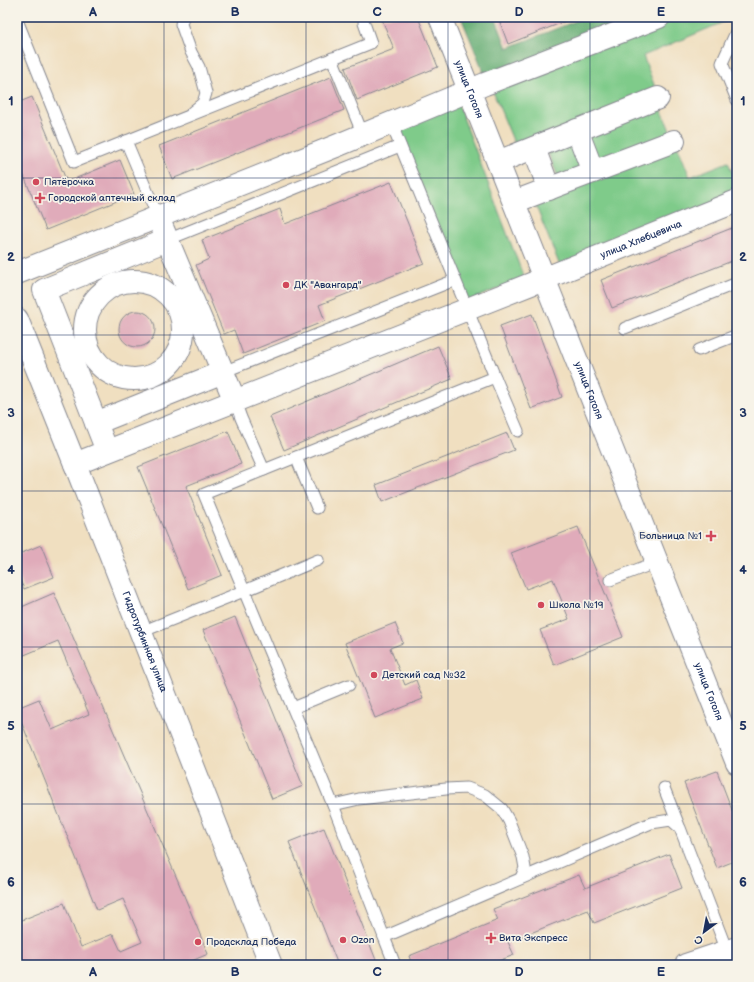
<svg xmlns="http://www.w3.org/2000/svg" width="754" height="982" font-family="'Balsamiq Sans',sans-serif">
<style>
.green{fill:#7fcb8a;stroke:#4d7d74}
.forest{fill:#67af76;stroke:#416f6a}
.building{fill:#e0abba}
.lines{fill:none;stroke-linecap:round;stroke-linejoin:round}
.lane-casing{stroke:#86878f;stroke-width:13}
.street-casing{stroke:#86878f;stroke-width:24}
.primary-casing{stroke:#86878f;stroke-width:24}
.lane{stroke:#fff;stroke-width:11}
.street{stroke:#fff;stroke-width:22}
.primary{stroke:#fff;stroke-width:22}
.grid{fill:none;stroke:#1b2f5e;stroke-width:1;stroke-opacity:0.55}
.poi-dot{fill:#d1495b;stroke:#f7f3e8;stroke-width:1.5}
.labels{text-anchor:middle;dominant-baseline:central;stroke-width:3.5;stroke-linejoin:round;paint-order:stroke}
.street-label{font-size:10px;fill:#1b2f5e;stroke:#f7f3e8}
.poi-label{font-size:10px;fill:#1b2f5e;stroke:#f7f3e8;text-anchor:start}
.neatline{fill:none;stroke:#1b2f5e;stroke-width:1.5}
.grid-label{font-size:13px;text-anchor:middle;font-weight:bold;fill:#1b2f5e}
</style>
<rect width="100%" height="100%" fill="#f7f3e8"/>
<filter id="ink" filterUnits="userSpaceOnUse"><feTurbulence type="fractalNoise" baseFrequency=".025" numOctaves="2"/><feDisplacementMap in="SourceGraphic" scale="8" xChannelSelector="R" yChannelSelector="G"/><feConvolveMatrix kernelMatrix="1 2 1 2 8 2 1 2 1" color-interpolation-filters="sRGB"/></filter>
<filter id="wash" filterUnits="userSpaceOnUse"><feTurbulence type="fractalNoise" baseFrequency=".012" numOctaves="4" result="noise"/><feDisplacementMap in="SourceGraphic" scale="16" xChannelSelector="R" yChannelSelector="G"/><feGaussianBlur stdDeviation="0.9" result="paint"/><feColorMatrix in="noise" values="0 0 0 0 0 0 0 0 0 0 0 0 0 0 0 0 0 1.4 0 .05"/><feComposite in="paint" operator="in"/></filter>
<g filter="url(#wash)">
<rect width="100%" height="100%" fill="#f0dfc0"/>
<g class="green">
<polygon points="674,17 734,17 733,18 643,56 658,95 517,150 491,87"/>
<polygon points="658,101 673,138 596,168 581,131"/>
<polygon points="458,104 524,278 468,301 397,129"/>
<polygon points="576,138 588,167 559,179 547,150"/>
<polygon points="676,142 690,177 728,162 737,185 737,197 560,266 533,199"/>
</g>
<polygon class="forest" points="461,17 495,17 507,48 586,17 651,17 487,80"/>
<g id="blocks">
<g class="building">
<polygon points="381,17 418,17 438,67 357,100 345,68 394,49"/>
<polygon points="498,17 576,17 508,44"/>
<polygon points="331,77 344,110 172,179 159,146"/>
<polygon points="32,97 67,182 120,160 134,194 46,230 17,159 17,103"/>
<polygon points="391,182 424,263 319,305 325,321 243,354 234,330 224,334 196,265 209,259 202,240 280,209 285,224"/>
<polygon points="737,226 737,259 612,308 601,280"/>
<circle cx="137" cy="329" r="18"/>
<polygon points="532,314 562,397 531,409 500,326"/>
<polygon points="438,346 452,379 284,450 270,417"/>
<polygon points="228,431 241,464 186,486 222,575 188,589 138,467"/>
<polygon points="507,433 514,450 382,502 376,485"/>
<polygon points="578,527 623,637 554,665 540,630 569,619 553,579 526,589 511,553"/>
<polygon points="41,545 54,577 24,589 17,573 17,555"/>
<polygon points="54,593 178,881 208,954 182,965 17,965 17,922 64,903 81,947 113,934 121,951 142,942 123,899 97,910 17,711 17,708 39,699 52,730 89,714 58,641 17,658 17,609"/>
<polygon points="235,617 303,786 272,799 203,630"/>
<polygon points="395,623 403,643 390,648 405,685 416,680 423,699 375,718 345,643"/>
<polygon points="717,771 737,823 737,860 717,868 684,783"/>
<polygon points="324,828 378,965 338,965 289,842"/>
<polygon points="669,854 682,888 594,923 588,910 508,942 514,955 488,965 412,965 409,956 498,920 493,909 579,875 585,888"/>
</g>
</g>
</g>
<g filter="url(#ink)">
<use href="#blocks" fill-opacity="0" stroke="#86878f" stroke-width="1"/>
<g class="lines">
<g class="lane-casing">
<g id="lane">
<polyline points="183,17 181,24 191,52 199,67 206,93 203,103 192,112"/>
<polyline points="17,20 74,162 371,43 364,23"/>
<polyline points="737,30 722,63 737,100"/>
<polyline points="332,58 363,135"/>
<polyline points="126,141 158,217"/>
<polyline points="167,240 400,146"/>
<polyline points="625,328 737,283"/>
<polyline points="699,350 737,335"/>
<polyline points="223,372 455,280"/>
<polyline points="495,377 518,431"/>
<polyline points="235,401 241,418 264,470 204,494 333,805 384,937"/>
<polyline points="296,457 317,508"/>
<polyline points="264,470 495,377 391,123"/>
<polyline points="610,580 657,562"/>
<polyline points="141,632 244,591 318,560"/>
<polyline points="293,708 349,685"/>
<polyline points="664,788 679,826"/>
<polyline points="333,805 359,799 446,789 467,788 485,795 502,809 509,821 523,857 525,868 521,878"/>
<polyline points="395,965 384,937 651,823 671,820 680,828 727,951"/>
</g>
</g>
<g class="street-casing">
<g id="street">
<path id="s1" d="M440,17L737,763"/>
<polyline points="577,130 593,172"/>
<polyline points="534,148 549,189"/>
<polyline points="498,162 658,98"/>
<polyline points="514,202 674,141"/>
<polyline points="162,227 235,401"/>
<polyline points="17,273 336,146 485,84 659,17"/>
<circle cx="134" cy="330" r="49"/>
<polyline points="96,423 223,372"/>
<polyline points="107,451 44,290 167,240"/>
<path id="s2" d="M75,464L531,284L737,201"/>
</g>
</g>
<g class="primary-casing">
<g id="primary">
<path id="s3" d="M17,319L75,464L271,965"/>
<polyline points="686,965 737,948"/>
</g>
</g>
<use href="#lane" class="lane"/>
<use href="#street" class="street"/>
<use href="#primary" class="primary"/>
</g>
</g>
<path class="grid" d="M164,17V965M306,17V965M448,17V965M590,17V965M17,178H737M17,335H737M17,491H737M17,647H737M17,804H737"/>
<g class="poi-dot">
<circle cx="36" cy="182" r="4"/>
<path d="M38 192h4v4h4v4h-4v4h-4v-4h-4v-4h4z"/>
<circle cx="286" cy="285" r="4"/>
<path d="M709 530h4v4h4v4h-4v4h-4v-4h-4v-4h4z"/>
<circle cx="541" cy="605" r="4"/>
<circle cx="374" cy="675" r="4"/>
<path d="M489 932h4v4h4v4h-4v4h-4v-4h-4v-4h4z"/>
<circle cx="343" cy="940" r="4"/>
<circle cx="198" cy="942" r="4"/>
</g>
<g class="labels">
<g class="street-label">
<text stroke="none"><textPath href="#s1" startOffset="78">улица Гоголя</textPath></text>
<text stroke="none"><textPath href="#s2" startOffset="609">улица Хлебцевича</textPath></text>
<text stroke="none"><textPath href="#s1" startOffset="402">улица Гоголя</textPath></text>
<text stroke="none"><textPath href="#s3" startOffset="347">Гидротурбинная улица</textPath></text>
<text stroke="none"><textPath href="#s1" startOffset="726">улица Гоголя</textPath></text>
</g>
<g class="poi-label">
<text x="44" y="182">Пятёрочка</text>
<text x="48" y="198">Городской аптечный склад</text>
<text x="294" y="285">ДК "Авангард"</text>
<text x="702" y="536" text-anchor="end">Больница №1</text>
<text x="549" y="605">Школа №19</text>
<text x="382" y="675">Детский сад №32</text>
<text x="499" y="938">Вита Экспресс</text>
<text x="351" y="940">Ozon</text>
<text x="206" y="942">Продсклад Победа</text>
</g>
</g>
<rect width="754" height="982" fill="none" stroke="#f7f3e8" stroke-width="44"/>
<g transform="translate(704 932) rotate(212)" stroke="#f7f3e8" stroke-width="3" paint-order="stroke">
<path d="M0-3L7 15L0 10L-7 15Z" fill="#1b2f5e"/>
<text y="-6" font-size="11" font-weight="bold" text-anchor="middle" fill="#1b2f5e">С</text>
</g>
<rect x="22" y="22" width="710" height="938" class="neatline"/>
<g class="grid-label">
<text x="93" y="16">A</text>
<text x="235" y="16">B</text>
<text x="377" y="16">C</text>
<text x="519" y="16">D</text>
<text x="661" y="16">E</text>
<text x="11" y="105">1</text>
<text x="743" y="105">1</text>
<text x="11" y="261">2</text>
<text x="743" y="261">2</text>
<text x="11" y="417">3</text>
<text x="743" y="417">3</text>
<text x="11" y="574">4</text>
<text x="743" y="574">4</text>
<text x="11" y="730">5</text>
<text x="743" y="730">5</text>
<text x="11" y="886">6</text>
<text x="743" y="886">6</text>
<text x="93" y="976">A</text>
<text x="235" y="976">B</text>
<text x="377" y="976">C</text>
<text x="519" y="976">D</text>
<text x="661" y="976">E</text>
</g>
</svg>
